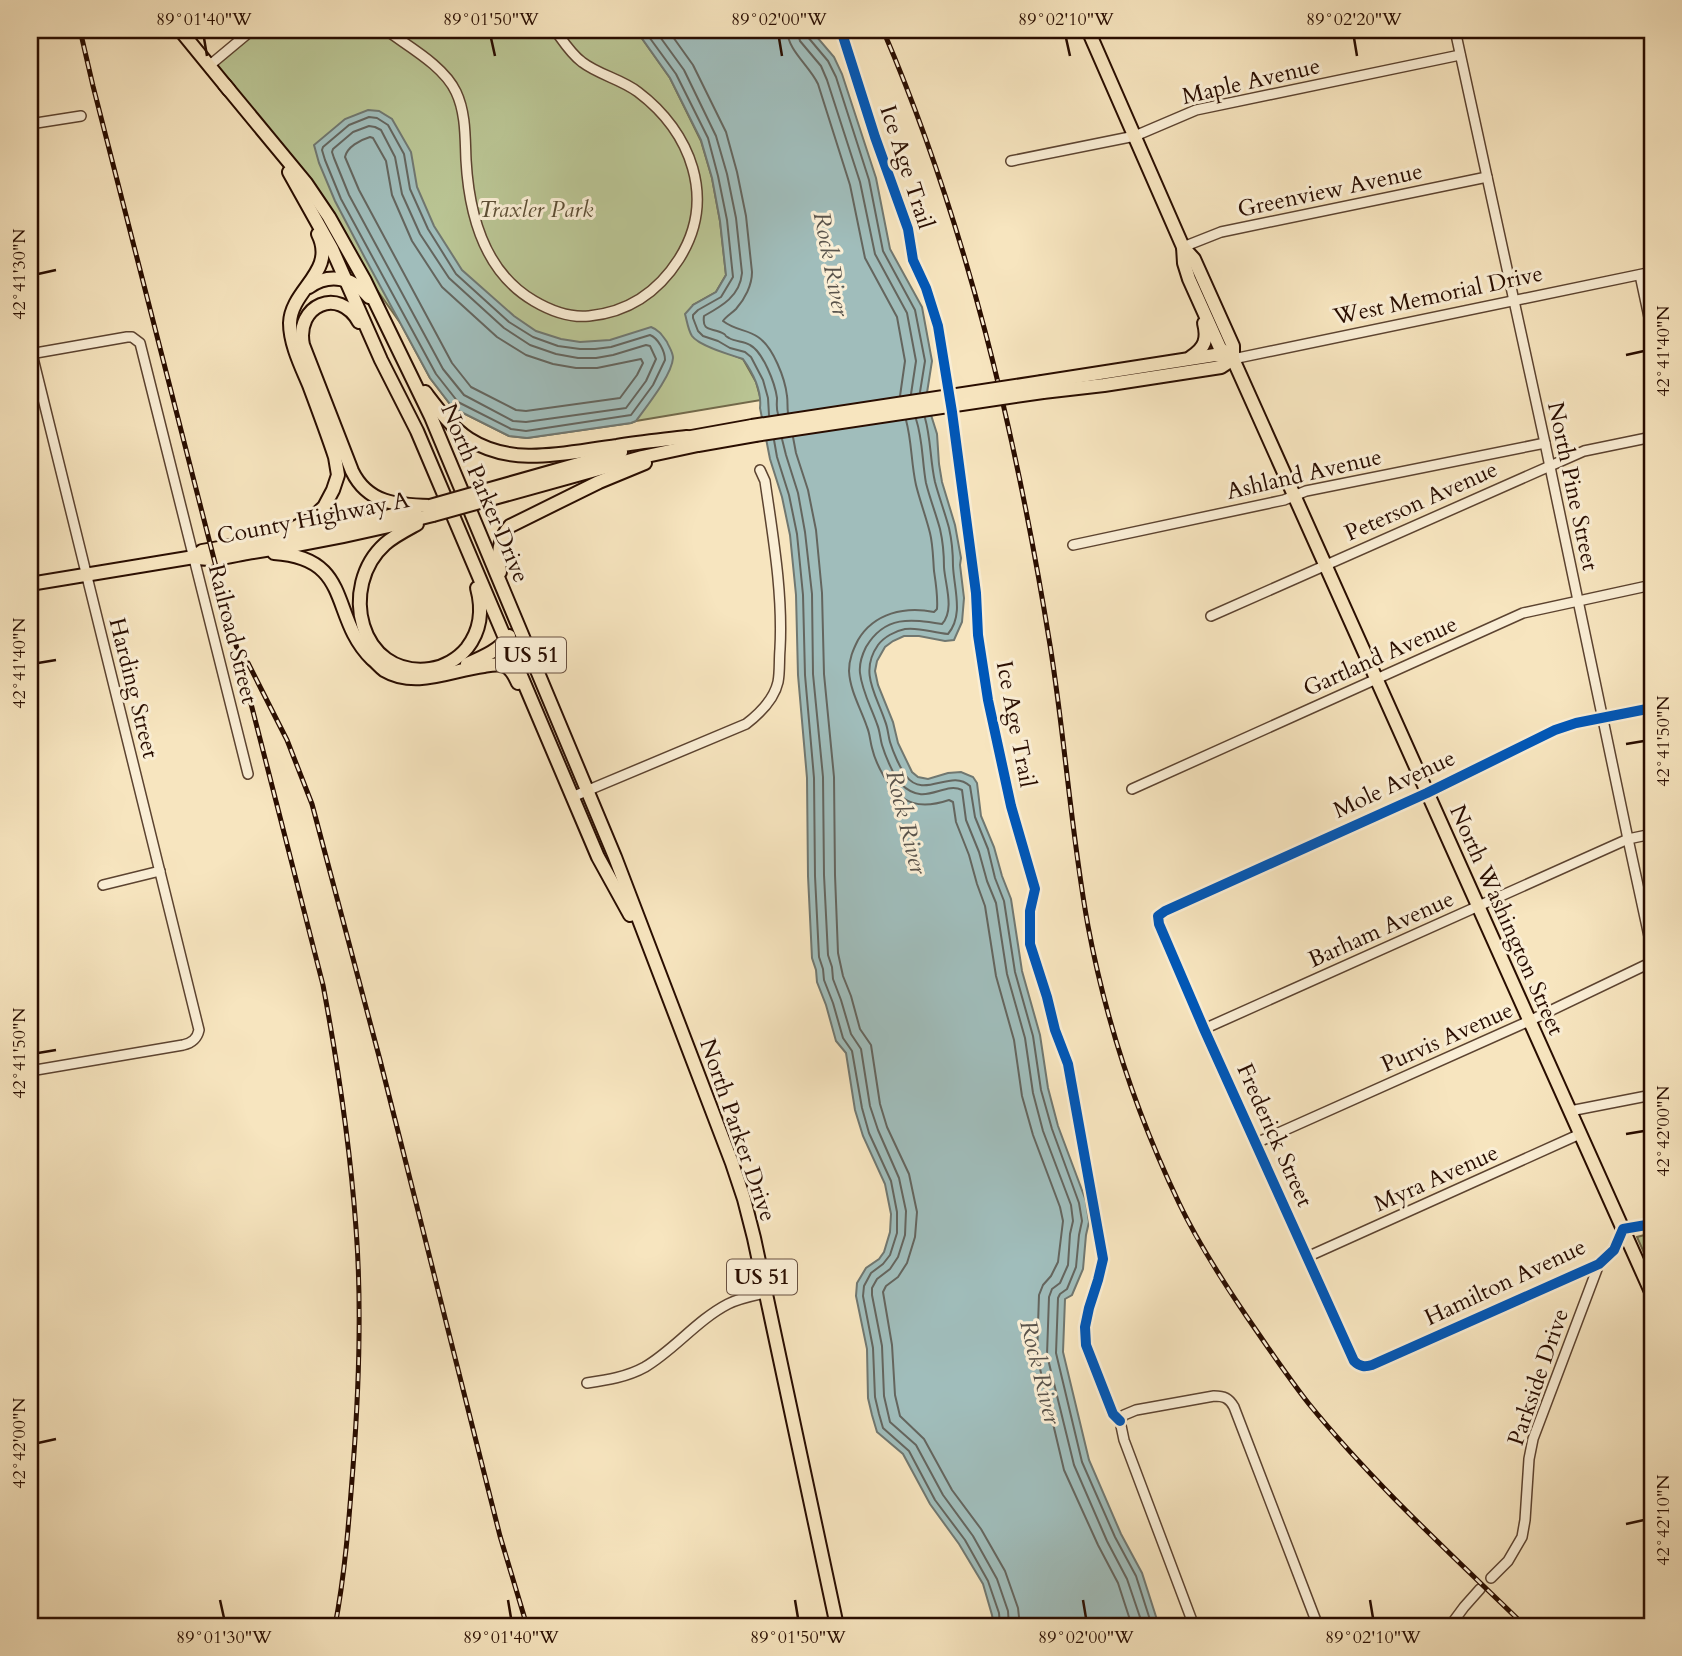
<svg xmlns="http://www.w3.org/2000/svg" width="1682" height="1656" font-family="Cardo,serif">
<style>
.green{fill:#bac594;stroke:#72694a;stroke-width:2}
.water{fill:#a0bdbb;stroke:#707770;stroke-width:2}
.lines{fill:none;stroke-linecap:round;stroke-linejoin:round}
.shore{stroke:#64655e;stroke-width:2}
.minor-casing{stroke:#5c4330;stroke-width:12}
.major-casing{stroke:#290d00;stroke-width:16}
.minor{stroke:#faeed5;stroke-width:9}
.major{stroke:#f7e5bf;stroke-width:12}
.rail-casing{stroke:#290d00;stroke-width:5}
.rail{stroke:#faeed5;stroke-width:2.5;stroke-dasharray:8;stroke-linecap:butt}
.major-bridge-casing{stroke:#290d00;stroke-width:16;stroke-linecap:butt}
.major-bridge{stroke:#f7e5bf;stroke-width:12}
.cycleway-casing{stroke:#faeed5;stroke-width:15}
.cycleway{stroke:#0057b8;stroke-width:10}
.ticks{fill:none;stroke:#290d00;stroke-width:2.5}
.labels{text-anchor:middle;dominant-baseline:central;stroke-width:6;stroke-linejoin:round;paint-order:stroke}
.shield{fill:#faeed5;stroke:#685040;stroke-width:2}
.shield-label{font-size:21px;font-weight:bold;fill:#290d00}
.street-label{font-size:23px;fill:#290d00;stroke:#faeed5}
.park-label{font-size:23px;font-style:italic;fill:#5c4d34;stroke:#faeed5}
.water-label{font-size:24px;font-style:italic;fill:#59534b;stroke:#faeed5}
.neatline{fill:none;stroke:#290d00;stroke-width:2.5}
.ticks-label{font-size:18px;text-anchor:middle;fill:#290d00}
</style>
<rect width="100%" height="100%" fill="#f7e5bf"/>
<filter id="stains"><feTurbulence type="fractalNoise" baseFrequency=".00286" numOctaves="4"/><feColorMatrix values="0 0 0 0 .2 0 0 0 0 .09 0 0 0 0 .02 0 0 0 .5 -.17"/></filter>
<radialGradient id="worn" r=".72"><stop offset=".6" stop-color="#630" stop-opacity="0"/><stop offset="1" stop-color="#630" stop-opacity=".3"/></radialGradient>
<g class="green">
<path d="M252,30H636L670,78L701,141L712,178L720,221L726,275L716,292L693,305L709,346C716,347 734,356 743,359L756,382L761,400L636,421L631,423L527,438L509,436L453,408L430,378L401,324L350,252L210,65Z"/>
<polygon points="1652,1233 1652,1271 1637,1237"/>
</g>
<g class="water">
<path d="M636,30H811L834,57L842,74L876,178L890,249L922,307L932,361L926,399L937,434L939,464L942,482L955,525L961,558L960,565L964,598L962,622L954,640L945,641L919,636H904L893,641L885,647L877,661L875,671L878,685L893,722L898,743L912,772L918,777L928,779L948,773L961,772L973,777L977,783L981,816L994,847L1002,876L1011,899L1022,971L1040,1035L1048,1088L1058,1126L1086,1201L1089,1222L1086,1235L1083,1269L1072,1295L1065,1299L1063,1352L1089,1460L1121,1534L1142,1573L1159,1626H994L992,1615L983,1584L959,1544L930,1504L903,1454L877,1432L872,1415L868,1398L867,1349L856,1296L857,1283L866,1268L879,1259L884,1252L890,1232L891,1214L885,1184L863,1136L855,1110L846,1053L836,1041L826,1005L817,982L816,970L812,958L808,876L807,778L798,675L796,595L790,535L782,497L770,459L760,408C762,390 753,373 743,359C731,355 699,346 692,336C688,330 687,321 685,314L693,305L716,292L726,275L720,221L712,178L701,140L670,78Z"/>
<path d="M368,110L379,111L392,119L411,152L417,187L434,226L462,270L514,316L536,331L561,339L580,342L610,340L651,327C659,330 662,335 667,342C669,347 673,352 673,358C672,375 646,407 636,421L631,423L527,438L509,436L453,408L430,378L365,258L335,201L319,163L314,145L345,119Z"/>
</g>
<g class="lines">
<g class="shore">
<polyline points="644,30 676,74 708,138 718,176 727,220 733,277 721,297 698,310 693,315 693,318 698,331 703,336 718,341 730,348 745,352 751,357 763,380 768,398 769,415"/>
<path d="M655,30L684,70L716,136L727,174L736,218L742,273C740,296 722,306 704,316C702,331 710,328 720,332C730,336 721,334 729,338C736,342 744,341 750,345C763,352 775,383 777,398C777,404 776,408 778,414"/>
<path d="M668,30L693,65L726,132L737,172L746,216L752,272C752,285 745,299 736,309C731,314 726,316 723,321C736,331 747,329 758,337C773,347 785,378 787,396C788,402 787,407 788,413"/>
<path d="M787,30C788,51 809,65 818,84L850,185L865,258L897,317L905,361L900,396"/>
<polyline points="797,30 800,41 821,66 827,80 860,182 875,254 907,313 916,361 911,394"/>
<polyline points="806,30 807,36 828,61 836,77 869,180 883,251 915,310 925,361 920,392"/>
<path d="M369,117L377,118L388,125L404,154L410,189L428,229L456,274L509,322L533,337L558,346L580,349H595L611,347L650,335C658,338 665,351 665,360L653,385L631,415L526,431L511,429L458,402L436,374L341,199L325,160L322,150L323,147L349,125Z"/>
<polygon points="369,126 375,127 381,130 395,157 402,194 420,234 449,278 504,328 530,345 556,354 578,358 596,358 613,355 646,345 650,346 656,359 646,381 626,408 526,422 513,421 464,395 443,369 349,195 334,158 332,152 333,149 353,132"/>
<path d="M370,137L373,138L386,161L392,195L412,241L442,287L497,337L526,355L553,364L576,368H597L641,359L643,363L637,375L620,398L526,411L516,410L471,387L452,363L359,190L345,157C347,147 360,140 370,137Z"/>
<path d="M925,418C931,439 930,460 935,482C939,497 945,513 949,528C952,541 953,553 953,566C954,589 964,615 948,634C933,633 920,627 905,629C895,631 884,637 878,645C859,672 876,694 885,721C888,728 888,735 890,742C893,752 900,768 906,776C924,800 951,768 970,786L975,817L988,849L995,878L1004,901L1015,972L1033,1036L1041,1090L1052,1129L1079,1203L1082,1221L1079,1235L1076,1267L1067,1289L1060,1294L1058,1298L1056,1353L1082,1462L1115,1537L1136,1576L1152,1626"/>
<path d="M916,419C923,440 922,461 926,483C930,499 936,514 940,529C943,542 944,554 944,567C945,584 955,610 942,624C911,619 885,615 866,647C862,655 859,664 860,673C862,691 871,707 877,724C880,731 880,738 882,745C885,755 894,777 901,784C925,808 943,781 962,790L966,820L979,852L987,881L996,903L1007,974L1025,1038L1033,1093L1043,1131L1071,1205L1073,1221L1070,1234L1068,1265L1060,1283L1052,1289L1049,1297L1047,1355L1074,1465L1107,1541L1127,1579L1143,1626"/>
<path d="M906,420C912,442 911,463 916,485C920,501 926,517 930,533C933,545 933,558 934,571C936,584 938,596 937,609L934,612C905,606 874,613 858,640C853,650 849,659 849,671C850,691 861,709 867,727C870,734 870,741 872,748C876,765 889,789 903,798C917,808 934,805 949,800L953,802L956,822L969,855L977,884L985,906L996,976L1014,1040L1022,1096L1033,1135L1060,1207L1063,1221L1058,1262L1051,1276L1043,1285L1039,1295L1037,1356L1064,1470L1098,1545L1118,1583L1132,1626"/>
<polyline points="793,437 796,453 808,490 816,530 822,593 824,674 834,777 835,875 838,953 843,976 851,996 860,1029 871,1045 880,1104 887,1127 909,1174 917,1212 915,1237 907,1263 898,1277 886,1286 883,1292 892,1345 895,1395 900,1416 924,1439 952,1490 981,1529 1005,1571 1018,1608 1020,1626"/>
<polyline points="782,439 786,455 798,493 805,532 812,594 813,674 823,777 824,875 828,955 832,967 833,979 841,1000 851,1034 861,1049 870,1106 878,1130 899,1178 906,1211 905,1235 898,1257 890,1269 877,1279 872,1288 872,1295 882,1346 884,1396 890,1422 916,1445 943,1495 973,1536 997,1579 1008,1611 1009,1626"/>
<polyline points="774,440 777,457 789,495 797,534 803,595 805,675 814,778 815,876 819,957 823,969 824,980 833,1003 843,1038 852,1051 862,1108 869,1133 891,1181 897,1212 897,1233 890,1255 883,1264 871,1273 864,1286 863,1296 873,1348 875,1397 879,1414 883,1428 909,1451 935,1500 965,1540 988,1581 999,1613 1000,1626"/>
</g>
<g class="minor-casing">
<g id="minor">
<path d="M386,30C409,47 444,66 456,92C466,113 465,138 466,160C469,214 484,272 534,301C551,311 569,318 589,316C629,312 658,292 679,259C717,199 691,132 638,92C621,79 599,75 582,62C571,54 563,41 555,30"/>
<polyline points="1455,30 1545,443 1628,839 1652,950"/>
<polyline points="210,65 252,30"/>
<polyline points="30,124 81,116"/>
<polyline points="1011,161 1135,136 1196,110 1460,55"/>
<polyline points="1183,247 1221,232 1487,177"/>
<polyline points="1640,275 1652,331"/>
<path d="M30,346L199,1030C197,1039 192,1043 183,1045L30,1071"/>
<polyline points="30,354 127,337 132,337 140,343 248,774"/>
<polyline points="1233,359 1652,272"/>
<polyline points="1073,545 1284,500 1306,491 1545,443"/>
<polyline points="1211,616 1584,451 1652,437"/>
<path d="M1652,708L1576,723L1555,730L1427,793L1165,911L1158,916L1159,924L1204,1029L1354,1361C1360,1367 1365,1367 1372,1365L1599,1264L1614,1250L1623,1229L1652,1224"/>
<polyline points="1132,789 1523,613 1652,585"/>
<path d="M572,797L746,724C759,714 774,700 778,682C780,672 779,660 780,649C783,593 773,537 765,481L760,470"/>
<polyline points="103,885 160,871"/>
<polyline points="1204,1029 1628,839 1652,834"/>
<polyline points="1570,1111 1652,1095"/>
<polyline points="1256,1143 1529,1021 1652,962"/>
<polyline points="1307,1257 1580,1134"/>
<path d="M587,1383C607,1380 627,1377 645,1367C674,1350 697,1320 728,1304C740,1298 752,1296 765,1293"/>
<polyline points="1491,1578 1508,1561 1522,1537 1525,1520 1529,1459 1533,1439 1599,1264"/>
<path d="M1194,1626L1124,1440L1120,1421L1124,1415L1136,1410L1214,1396C1224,1396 1229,1398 1234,1407L1318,1626"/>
<polyline points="1450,1626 1464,1607 1480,1589"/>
</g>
</g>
<g class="major-casing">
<g id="major">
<polyline points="180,30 229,90"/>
<polyline points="1088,30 1183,247 1194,259 1233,346 1233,359"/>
<polyline points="225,85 306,183 329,217 365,281 431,417 615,857 732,1163 744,1199 754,1238 837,1626"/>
<polyline points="289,172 332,249 381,360 417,431 598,857 630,915"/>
<polyline points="1183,247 1184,263 1189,279 1220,348 1233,359 1652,1294"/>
<path d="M309,287C330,272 354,278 369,297"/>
<path d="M359,322C339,286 295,305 303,345L352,471C368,504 397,505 430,506"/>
<path d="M1191,357C1205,348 1208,339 1204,323"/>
<polyline points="1042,382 1215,355 1232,359"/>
<path d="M425,392C438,409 451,427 469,439C514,468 568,452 617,446C640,442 663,440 687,437"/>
<polyline points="1043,392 1104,385 1221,367 1233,359"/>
<polyline points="680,439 752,426"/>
<polyline points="483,491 621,452"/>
<polyline points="487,500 642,457 698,445 755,435"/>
<path d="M417,524C406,530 394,536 385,544C338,586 359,678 430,669C444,667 458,659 467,648C481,630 483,610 477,588"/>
<path d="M273,539L311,519L324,507L333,490L338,475L335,457C327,433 318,409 309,385C301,366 290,344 290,323C291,289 337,272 318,234"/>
<path d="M274,553C354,558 329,617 372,659C376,662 380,667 384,670C416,689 451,670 484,666C490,665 499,663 505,666C512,669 515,677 518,683"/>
<polyline points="194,557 202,551 374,520 416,509"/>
<path d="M500,572C498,555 498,539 510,526L599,482L645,463"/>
<path d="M30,584L194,557C211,562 230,556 247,553C310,544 372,531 433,515"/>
<path d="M467,664C483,657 500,650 509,636"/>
</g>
</g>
<use href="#minor" class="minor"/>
<use href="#major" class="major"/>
<g class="rail-casing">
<g id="rail">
<path d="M80,30L93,86L323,985C338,1065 350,1146 356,1228C362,1307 359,1388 353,1467C349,1520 345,1574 335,1626"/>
<path d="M883,30C967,226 1016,434 1050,645C1065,738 1071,833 1088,926C1106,1022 1137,1115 1179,1203C1198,1243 1222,1280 1247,1317C1267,1346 1287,1376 1309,1404C1374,1484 1451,1554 1525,1626"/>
<polyline points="248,663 287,740 312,804 380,1060 500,1536 527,1626"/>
</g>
</g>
<use href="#rail" class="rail"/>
<g class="major-bridge-casing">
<g id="major-bridge">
<polyline points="752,426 1042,382"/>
<polyline points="755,435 1043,392"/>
<polyline points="430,506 483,491"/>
<polyline points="433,515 487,500"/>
</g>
</g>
<use href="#major-bridge" class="major-bridge"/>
<g class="cycleway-casing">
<g id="cycleway">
<polyline points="841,30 875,137 908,229 913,260 926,288 938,326 952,412 976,593 978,635 988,700 1011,806 1035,889 1030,911 1030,944 1047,997 1055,1030 1068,1064 1103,1259 1098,1280 1089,1308 1085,1327 1086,1345 1113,1414 1120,1421"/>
<path d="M1652,708L1576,723L1555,730L1427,793L1165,911L1158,916L1159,924L1204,1029L1354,1361C1360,1367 1365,1367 1372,1365L1599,1264L1614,1250L1623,1229L1652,1224"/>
</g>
</g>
<use href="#cycleway" class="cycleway"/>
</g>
<path class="ticks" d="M204,38L207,56M491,38L495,56M779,38L782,56M1066,38L1070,56M1354,38L1357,56M38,274L56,270M1626,355L1644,351M38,663L56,660M1626,744L1644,741M38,1053L56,1050M1626,1134L1644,1131M38,1443L56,1439M1626,1524L1644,1520M220,1600L224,1618M508,1600L511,1618M795,1600L798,1618M1083,1600L1086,1618M1370,1600L1373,1618"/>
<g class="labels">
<g class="shield">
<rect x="496" y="637.5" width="70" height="35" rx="5"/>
<rect x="727" y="1259.5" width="70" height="35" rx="5"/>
</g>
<g class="shield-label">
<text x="531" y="655">US 51</text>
<text x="762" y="1277">US 51</text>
</g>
<g class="street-label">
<text transform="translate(1251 81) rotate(-13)">Maple Avenue</text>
<text transform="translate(907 167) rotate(72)">Ice Age Trail</text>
<text transform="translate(1330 190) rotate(-12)">Greenview Avenue</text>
<text transform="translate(1438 295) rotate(-12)">West Memorial Drive</text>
<text transform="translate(1304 474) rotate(-13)">Ashland Avenue</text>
<text transform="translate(1573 486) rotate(78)">North Pine Street</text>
<text transform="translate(485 493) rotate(67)">North Parker Drive</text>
<text transform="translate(1421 501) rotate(-24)">Peterson Avenue</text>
<text transform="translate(313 518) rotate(-11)">County Highway A</text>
<text transform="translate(233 634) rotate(76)">Railroad Street</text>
<text transform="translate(1380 656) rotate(-24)">Gartland Avenue</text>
<text transform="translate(134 688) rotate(76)">Harding Street</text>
<text transform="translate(1016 724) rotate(79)">Ice Age Trail</text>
<text transform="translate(1394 784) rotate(-25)">Mole Avenue</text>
<text transform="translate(1507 920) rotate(66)">North Washington Street</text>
<text transform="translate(1381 929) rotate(-24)">Barham Avenue</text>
<text transform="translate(1447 1037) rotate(-24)">Purvis Avenue</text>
<text transform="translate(738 1130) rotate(71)">North Parker Drive</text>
<text transform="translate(1275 1135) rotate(66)">Frederick Street</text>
<text transform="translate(1436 1178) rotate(-24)">Myra Avenue</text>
<text transform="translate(1505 1282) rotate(-25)">Hamilton Avenue</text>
<text transform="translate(1538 1377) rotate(-71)">Parkside Drive</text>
</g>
<g class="park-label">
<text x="536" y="209">Traxler Park</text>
</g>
<g class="water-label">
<text transform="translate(831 264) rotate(79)">Rock River</text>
<text transform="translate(906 822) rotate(76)">Rock River</text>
<text transform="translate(1040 1372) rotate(76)">Rock River</text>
</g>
</g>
<rect width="1682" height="1656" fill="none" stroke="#f7e5bf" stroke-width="77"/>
<rect x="38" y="38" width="1606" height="1580" class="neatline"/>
<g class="ticks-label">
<text x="204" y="25">89°01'40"W</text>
<text x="491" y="25">89°01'50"W</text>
<text x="779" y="25">89°02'00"W</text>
<text x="1066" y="25">89°02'10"W</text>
<text x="1354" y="25">89°02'20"W</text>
<text transform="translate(19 274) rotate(-90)" y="6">42°41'30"N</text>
<text transform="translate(1663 351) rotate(-90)" y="6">42°41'40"N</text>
<text transform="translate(19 663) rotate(-90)" y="6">42°41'40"N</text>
<text transform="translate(1663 741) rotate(-90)" y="6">42°41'50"N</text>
<text transform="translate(19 1053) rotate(-90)" y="6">42°41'50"N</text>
<text transform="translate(1663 1131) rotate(-90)" y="6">42°42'00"N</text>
<text transform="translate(19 1443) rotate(-90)" y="6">42°42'00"N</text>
<text transform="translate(1663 1520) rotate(-90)" y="6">42°42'10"N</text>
<text x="224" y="1643">89°01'30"W</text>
<text x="511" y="1643">89°01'40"W</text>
<text x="798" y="1643">89°01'50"W</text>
<text x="1086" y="1643">89°02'00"W</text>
<text x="1373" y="1643">89°02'10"W</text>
</g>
<rect width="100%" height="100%" filter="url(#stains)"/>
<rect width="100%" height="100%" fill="url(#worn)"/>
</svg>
